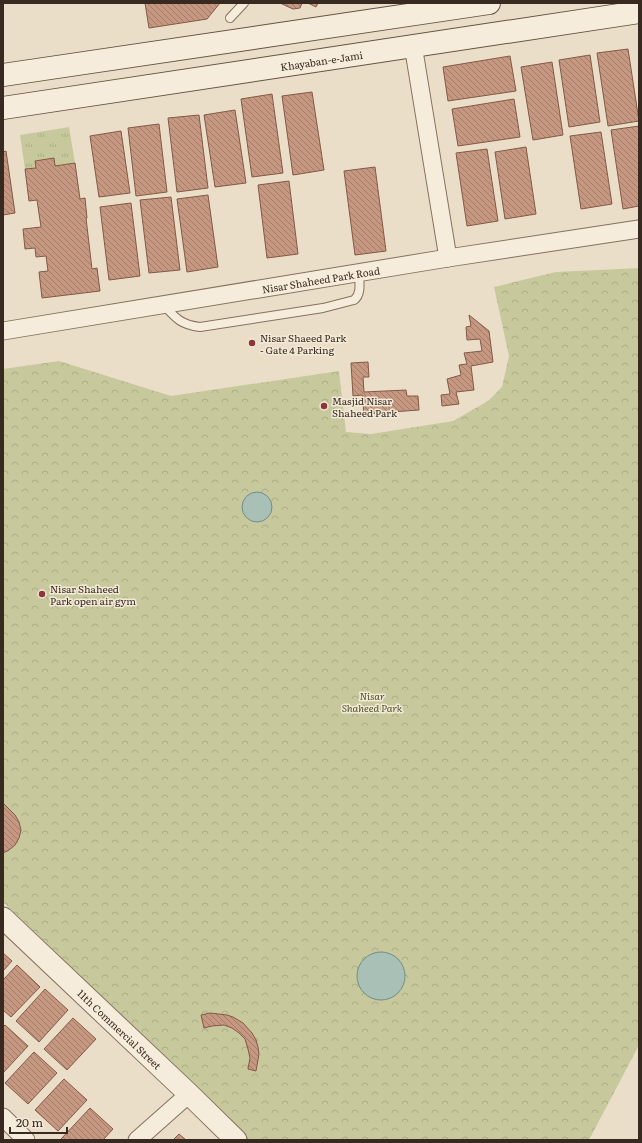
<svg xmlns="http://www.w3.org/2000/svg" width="642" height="1143" font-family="Literata,serif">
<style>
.grass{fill:url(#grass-tufts)}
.park{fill:url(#park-crowns)}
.water{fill:#a9c0b7;stroke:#708e84}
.building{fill:url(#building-back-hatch);stroke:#835946}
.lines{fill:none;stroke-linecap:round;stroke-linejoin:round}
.service-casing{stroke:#86705e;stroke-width:10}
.minor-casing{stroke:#86705e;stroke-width:19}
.tertiary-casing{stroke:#86705e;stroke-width:23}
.secondary-casing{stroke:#685241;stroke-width:24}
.service{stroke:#f6ecdb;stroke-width:8}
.minor{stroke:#f6ecdb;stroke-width:17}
.tertiary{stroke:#f6ecdb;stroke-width:21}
.secondary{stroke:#f6ecdb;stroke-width:22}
.poi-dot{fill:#90333c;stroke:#f3e9d7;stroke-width:1.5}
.labels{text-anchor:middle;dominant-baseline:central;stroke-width:3;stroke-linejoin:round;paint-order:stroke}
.street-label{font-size:10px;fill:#382a21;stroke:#f3e9d7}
.poi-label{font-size:10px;fill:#382a21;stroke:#f3e9d7;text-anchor:start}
.park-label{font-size:10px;font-style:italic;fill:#4b5229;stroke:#f3e9d7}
</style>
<defs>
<pattern id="grass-tufts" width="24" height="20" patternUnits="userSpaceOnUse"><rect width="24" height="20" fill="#c7c99d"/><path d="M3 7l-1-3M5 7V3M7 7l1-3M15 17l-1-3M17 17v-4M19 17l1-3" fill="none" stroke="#acad87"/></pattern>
<pattern id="park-crowns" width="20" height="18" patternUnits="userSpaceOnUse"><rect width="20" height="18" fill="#c7c99d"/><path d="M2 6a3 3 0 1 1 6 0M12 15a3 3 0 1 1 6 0" fill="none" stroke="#acad87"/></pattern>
<pattern id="building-back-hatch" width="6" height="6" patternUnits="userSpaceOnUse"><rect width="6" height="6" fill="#c69881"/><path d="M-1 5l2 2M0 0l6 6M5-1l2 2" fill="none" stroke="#a27c69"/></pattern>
</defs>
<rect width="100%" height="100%" fill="#ebdec8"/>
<polygon class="grass" points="69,127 75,163 55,166 54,158 36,168 25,169 20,135"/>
<polygon class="park" points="639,268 639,1045 589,1140 246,1140 3,902 3,369 59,361 171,396 339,371 346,432 371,434 453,421 488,401 502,387 509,356 494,287 556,272"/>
<g class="water">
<circle cx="257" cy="507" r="15"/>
<circle cx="381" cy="976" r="24"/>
</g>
<g class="building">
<polygon points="145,3 220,3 207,19 149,28"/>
<polygon points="280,3 302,3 300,8 293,9"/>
<polygon points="308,3 318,3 316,7"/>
<polygon points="628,49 639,121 608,126 597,53"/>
<polygon points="590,55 600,122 569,127 559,60"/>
<polygon points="510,56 516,91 448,101 443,67"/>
<polygon points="552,62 563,135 533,140 521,67"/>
<polygon points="312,92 324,170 293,175 282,96"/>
<polygon points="272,94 283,173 252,177 241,99"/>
<polygon points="514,99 520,137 458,146 452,109"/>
<polygon points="235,110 246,183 215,187 204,115"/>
<polygon points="199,115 208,188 177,192 168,118"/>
<polygon points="159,124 167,192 136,196 128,128"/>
<polygon points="639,126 639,206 623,209 611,130"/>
<polygon points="121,131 130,193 99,197 90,136"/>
<polygon points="601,132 612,204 581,209 570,136"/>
<polygon points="526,147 536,214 505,219 495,152"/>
<polygon points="487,149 498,221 467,226 456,153"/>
<polygon points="6,151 15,213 3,215 3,152"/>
<polygon points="54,158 55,166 75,163 80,199 85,198 87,218 86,218 92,269 97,268 100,291 42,298 39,272 48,271 46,256 36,257 35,248 25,249 23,229 41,227 37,200 29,201 25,169 36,168 35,161"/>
<polygon points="375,167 386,251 355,255 344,171"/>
<polygon points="289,181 298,254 267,258 258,185"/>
<polygon points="208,195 218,267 187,272 177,199"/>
<polygon points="171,197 180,270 149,273 140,200"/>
<polygon points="131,203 140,276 109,280 100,207"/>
<polygon points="469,315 489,331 493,362 471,366 474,390 456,392 459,404 442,406 441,395 450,394 447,379 461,375 459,365 467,364 464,353 482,351 480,339 467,340 466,327 471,326"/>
<polygon points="368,362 369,377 363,377 364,392 406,390 407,396 418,396 419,410 364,414 362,395 353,396 351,363"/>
<polygon points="3,803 15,815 19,822 21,830 19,838 15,845 9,850 3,853"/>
<polygon points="3,953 12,961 3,971"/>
<polygon points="17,965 40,987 11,1017 3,1010 3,980"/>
<polygon points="45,989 68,1010 39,1042 16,1021"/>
<polygon points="210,1013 227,1015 233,1017 243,1023 252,1033 256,1040 258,1047 259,1054 256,1071 248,1069 250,1058 248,1049 245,1039 239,1033 232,1028 224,1025 212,1026 204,1028 201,1015"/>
<polygon points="73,1018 96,1039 67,1070 44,1049"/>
<polygon points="5,1025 28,1046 3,1073 3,1027"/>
<polygon points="34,1052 57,1073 28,1104 5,1083"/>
<polygon points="64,1079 87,1100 58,1131 35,1110"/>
<polygon points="90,1108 113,1129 103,1140 62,1140 61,1139"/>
<polygon points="179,1134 186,1140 173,1140"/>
</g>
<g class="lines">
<g class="service-casing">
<g id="service">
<polyline points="230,18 244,3"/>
<path d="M164,305C176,319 182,325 200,327L323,308L354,300C362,294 359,282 359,273"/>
</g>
</g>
<g class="minor-casing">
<g id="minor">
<polyline points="413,45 448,258"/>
<path id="s1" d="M3,331L448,258L639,229"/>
<polyline points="3,1117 26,1140"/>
<polyline points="137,1140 189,1094"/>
</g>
</g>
<g class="tertiary-casing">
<g id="tertiary">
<path id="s2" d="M3,918L189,1094L236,1140"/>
</g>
</g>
<g class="secondary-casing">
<g id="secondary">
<polyline points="3,75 489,3"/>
<path id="s3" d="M3,108L639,12"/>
</g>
</g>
<use href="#service" class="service"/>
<use href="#minor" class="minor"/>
<use href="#tertiary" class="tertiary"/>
<use href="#secondary" class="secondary"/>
</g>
<g class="poi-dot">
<circle cx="252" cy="343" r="4"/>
<circle cx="324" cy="406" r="4"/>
<circle cx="42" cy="594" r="4"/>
</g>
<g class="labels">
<g class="street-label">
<text stroke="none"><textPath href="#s3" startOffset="322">Khayaban-e-Jami</textPath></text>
<text stroke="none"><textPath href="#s1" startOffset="322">Nisar Shaheed Park Road</textPath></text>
<text stroke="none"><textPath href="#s2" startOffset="161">11th Commercial Street</textPath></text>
</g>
<g class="poi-label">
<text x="260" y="337">Nisar Shaeed Park<tspan x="260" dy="12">- Gate 4 Parking</tspan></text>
<text x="332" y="400">Masjid Nisar<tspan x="332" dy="12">Shaheed Park</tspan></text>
<text x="50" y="588">Nisar Shaheed<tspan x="50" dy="12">Park open air gym</tspan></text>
</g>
<g class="park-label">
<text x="372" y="695">Nisar<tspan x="372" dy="12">Shaheed Park</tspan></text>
</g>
</g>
<rect width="642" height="1143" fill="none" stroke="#382a21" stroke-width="8"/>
<path d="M10 1127v6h57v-6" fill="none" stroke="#382a21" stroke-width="2"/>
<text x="16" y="1127" font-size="12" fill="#382a21" stroke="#f3e9d7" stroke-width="3" paint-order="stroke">20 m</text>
</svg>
